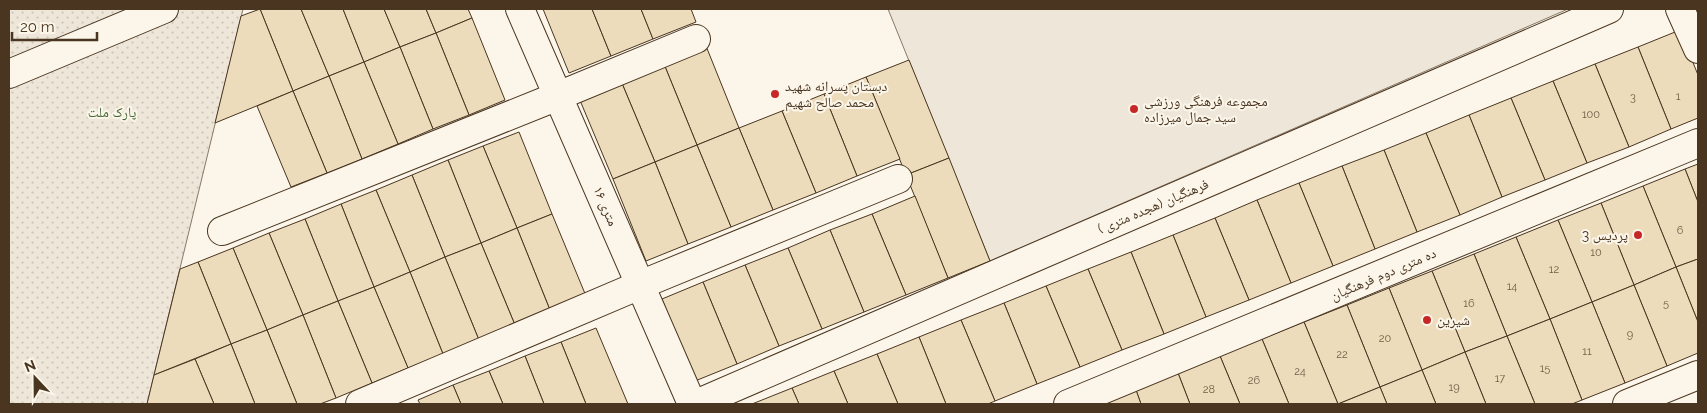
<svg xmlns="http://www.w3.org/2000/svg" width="1707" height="413" font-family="Raleway,'Noto Naskh Arabic',sans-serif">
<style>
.green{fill:#ede6d9;stroke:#887966}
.park{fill:url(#park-dots);stroke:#887966}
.building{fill:#ecdcbc;stroke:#4a3520}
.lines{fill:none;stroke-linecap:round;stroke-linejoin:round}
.minor-casing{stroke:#4a3520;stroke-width:30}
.minor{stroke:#fbf6e9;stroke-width:28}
.poi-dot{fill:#c62828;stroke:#fbf6e9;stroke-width:2}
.labels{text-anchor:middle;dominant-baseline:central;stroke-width:4;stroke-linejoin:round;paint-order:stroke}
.number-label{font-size:11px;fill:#725f47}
.poi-label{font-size:14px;fill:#4a3520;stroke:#fbf6e9;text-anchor:start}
.park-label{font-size:14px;fill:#436837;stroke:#fbf6e9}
.street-label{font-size:14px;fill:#4a3520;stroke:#fbf6e9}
</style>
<defs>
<pattern id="park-dots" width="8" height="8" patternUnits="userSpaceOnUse" patternTransform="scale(1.25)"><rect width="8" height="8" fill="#ede6d9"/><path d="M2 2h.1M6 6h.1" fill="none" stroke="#cdc6ba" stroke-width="1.8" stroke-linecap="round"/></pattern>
</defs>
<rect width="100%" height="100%" fill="#fbf6e9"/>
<polygon class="green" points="888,9 1568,9 990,261"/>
<polygon class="park" points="9,9 243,9 147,404 9,404"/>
<g class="building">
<polygon points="260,9 301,9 329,76 293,91"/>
<polygon points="260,9 293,91 215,123 241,16"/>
<polygon points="301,9 343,9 364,62 329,76"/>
<polygon points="343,9 384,9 400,47 364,62"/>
<polygon points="384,9 426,9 436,33 400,47"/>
<polygon points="426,9 468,9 472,18 436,33"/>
<polygon points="543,9 592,9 611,56 569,73"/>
<polygon points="592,9 641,9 653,39 611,56"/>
<polygon points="641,9 691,9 696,22 653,39"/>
<polygon points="472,18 505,100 469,115 436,33"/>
<polygon points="1680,30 1698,75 1698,118 1671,129 1638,47"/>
<polygon points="436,33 469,115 433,129 400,47"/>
<polygon points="706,46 739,128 697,145 664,64"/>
<polygon points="400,47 433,129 398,144 364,62"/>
<polygon points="1638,47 1671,129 1629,147 1595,64"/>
<polygon points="909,60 949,158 906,175 866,77"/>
<polygon points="364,62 398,144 362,159 329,76"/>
<polygon points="664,64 697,145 655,162 621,81"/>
<polygon points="1595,64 1629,147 1587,163 1553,81"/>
<polygon points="329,76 362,159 327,173 293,91"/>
<polygon points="866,77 900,159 857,176 824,94"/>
<polygon points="621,81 655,162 613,179 579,98"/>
<polygon points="1553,81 1587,163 1545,180 1511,98"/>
<polygon points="293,91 327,173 291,187 257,106"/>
<polygon points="824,94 857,176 816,193 782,111"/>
<polygon points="1511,98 1545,180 1502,197 1469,115"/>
<polygon points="782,111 816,193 773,210 739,128"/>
<polygon points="1469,115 1502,197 1460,215 1426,133"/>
<polygon points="739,128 773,210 731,227 697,145"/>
<polygon points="519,132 552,214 517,228 483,146"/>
<polygon points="1426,133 1460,215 1417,232 1384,150"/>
<polygon points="697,145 731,227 688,244 655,162"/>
<polygon points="483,146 517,228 481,243 448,160"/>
<polygon points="1384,150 1417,232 1375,249 1342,166"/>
<polygon points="949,158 990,261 948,278 906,175"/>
<polygon points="448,160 481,243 445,257 412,175"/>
<polygon points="655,162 688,244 646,261 613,179"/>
<polygon points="1698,164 1698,202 1685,169"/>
<polygon points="1342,166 1375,249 1333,266 1299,183"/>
<polygon points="1685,169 1698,202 1698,259 1676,267 1643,186"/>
<polygon points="412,175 445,257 410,272 376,190"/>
<polygon points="1299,183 1333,266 1291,283 1257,200"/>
<polygon points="1643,186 1676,267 1634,285 1601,203"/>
<polygon points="376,190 410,272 374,287 341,204"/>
<polygon points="915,196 948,278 906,295 872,214"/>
<polygon points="1257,200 1291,283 1249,300 1215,218"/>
<polygon points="1601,203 1634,285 1592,302 1558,220"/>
<polygon points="341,204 374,287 338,301 305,219"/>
<polygon points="552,214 586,296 550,310 517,228"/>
<polygon points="872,214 906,295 864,312 830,230"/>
<polygon points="1215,218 1249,300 1206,317 1173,235"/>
<polygon points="305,219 338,301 303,315 269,233"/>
<polygon points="1558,220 1592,302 1550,319 1516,237"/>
<polygon points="517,228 550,310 515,325 481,243"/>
<polygon points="830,230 864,312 822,329 788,248"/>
<polygon points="269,233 303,315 267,330 233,248"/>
<polygon points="1173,235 1206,317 1164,334 1131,252"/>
<polygon points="1516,237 1550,319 1507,336 1474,254"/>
<polygon points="481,243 515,325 479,340 445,257"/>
<polygon points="233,248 267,330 231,344 198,262"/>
<polygon points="788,248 822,329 779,346 745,265"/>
<polygon points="1131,252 1164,334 1122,350 1088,269"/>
<polygon points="1474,254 1507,336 1465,352 1432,271"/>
<polygon points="445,257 479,340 443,354 410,272"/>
<polygon points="1698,259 1698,322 1676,267"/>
<polygon points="198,262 231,344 154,375 180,269"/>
<polygon points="745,265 779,346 737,364 703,282"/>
<polygon points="1676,267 1698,322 1698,353 1667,366 1634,285"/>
<polygon points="1088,269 1122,350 1080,367 1046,286"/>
<polygon points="1432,271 1465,352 1422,370 1389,288"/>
<polygon points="410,272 443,354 408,368 374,287"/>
<polygon points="703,282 737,364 695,381 662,299"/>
<polygon points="1634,285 1667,366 1625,383 1592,302"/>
<polygon points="1046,286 1080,367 1037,384 1004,303"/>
<polygon points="374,287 408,368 372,383 338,301"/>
<polygon points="1389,288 1422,370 1380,387 1347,305"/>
<polygon points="338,301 372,383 336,398 303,315"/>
<polygon points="1592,302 1625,383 1582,400 1550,319"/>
<polygon points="1004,303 1037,384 995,401 961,320"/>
<polygon points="1347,305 1380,387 1338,404 1304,322"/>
<polygon points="303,315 336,398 320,404 297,404 267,330"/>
<polygon points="1550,319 1582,400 1572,404 1535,404 1507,336"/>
<polygon points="961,320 995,401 988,404 946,404 919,337"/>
<polygon points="1304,322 1338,404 1289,404 1262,339"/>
<polygon points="596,328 628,404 586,404 561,342"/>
<polygon points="267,330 297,404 255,404 231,344"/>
<polygon points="1507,336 1535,404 1486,404 1465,352"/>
<polygon points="919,337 946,404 898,404 877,354"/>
<polygon points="1262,339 1289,404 1240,404 1220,356"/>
<polygon points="561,342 586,404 544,404 525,356"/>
<polygon points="231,344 255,404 214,404 195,359"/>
<polygon points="1465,352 1486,404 1436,404 1422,370"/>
<polygon points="877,354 898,404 848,404 834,371"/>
<polygon points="525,356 544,404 503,404 489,371"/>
<polygon points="1220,356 1240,404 1190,404 1178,373"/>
<polygon points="195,359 214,404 147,404 154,375"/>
<polygon points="1422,370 1436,404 1387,404 1380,387"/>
<polygon points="489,371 503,404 461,404 453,385"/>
<polygon points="834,371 848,404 799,404 792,388"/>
<polygon points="1178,373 1190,404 1141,404 1136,390"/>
<polygon points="453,385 461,404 420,404 418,400"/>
<polygon points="1380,387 1387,404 1338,404"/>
<polygon points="792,388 799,404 752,404"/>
<polygon points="1136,390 1141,404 1100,404"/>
</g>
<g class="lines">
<g class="minor-casing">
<g id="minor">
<polyline points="520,9 692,404"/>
<polyline points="1680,9 1698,49"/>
<polyline points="9,74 164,9"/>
<polyline points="222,231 558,96 696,39"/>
<polyline points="360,404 640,285 898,179"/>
<polyline points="696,404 1609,9"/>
<polyline points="1068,404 1698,143"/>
<polyline points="1627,404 1698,375"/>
</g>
</g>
<use href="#minor" class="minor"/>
</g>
<g class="poi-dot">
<circle cx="775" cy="94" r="5"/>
<circle cx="1134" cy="109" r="5"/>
<circle cx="1638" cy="235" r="5"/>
<circle cx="1427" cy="320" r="5"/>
</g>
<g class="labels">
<g class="number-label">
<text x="1678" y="96">1</text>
<text x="1633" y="97">3</text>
<text x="1591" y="114">100</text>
<text x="1680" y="230">6</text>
<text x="1596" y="252">10</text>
<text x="1554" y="269">12</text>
<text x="1512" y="286">14</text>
<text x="1469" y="303">16</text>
<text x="1666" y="303">5</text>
<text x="1630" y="334">9</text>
<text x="1385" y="338">20</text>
<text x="1587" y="351">11</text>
<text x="1342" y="354">22</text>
<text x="1545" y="368">15</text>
<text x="1300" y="371">24</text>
<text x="1500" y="378">17</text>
<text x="1254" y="380">26</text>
<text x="1454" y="387">19</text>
<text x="1209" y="389">28</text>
</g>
<g class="poi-label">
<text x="785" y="86">دبستان پسرانه شهید<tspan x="785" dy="16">محمد صالح شهیم</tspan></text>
<text x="1144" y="101">مجموعه فرهنگی ورزشی<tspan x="1144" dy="16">سید جمال میرزاده</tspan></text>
<text x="1628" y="235" text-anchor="end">پردیس 3</text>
<text x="1437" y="320">شیرین</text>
</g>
<g class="park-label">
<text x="112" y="112">پارک ملت</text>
</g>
<g class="street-label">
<text transform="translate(606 206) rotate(67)">۱۶ متری</text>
<text transform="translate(1153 206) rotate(-23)">فرهنگیان (هجده متری )</text>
<text transform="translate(1383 274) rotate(-23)">ده متری دوم فرهنگیان</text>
</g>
</g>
<rect width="1707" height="413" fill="none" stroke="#4a3520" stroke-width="20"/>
<g transform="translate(35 378) rotate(338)" stroke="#fbf6e9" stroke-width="4" paint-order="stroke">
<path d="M0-4L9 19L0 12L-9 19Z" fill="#4a3520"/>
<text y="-8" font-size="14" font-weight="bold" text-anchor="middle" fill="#4a3520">N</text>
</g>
<path d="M12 32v8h85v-8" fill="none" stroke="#4a3520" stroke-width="2.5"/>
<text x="20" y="32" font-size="15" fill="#4a3520" stroke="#fbf6e9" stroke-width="4" paint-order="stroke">20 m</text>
</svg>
